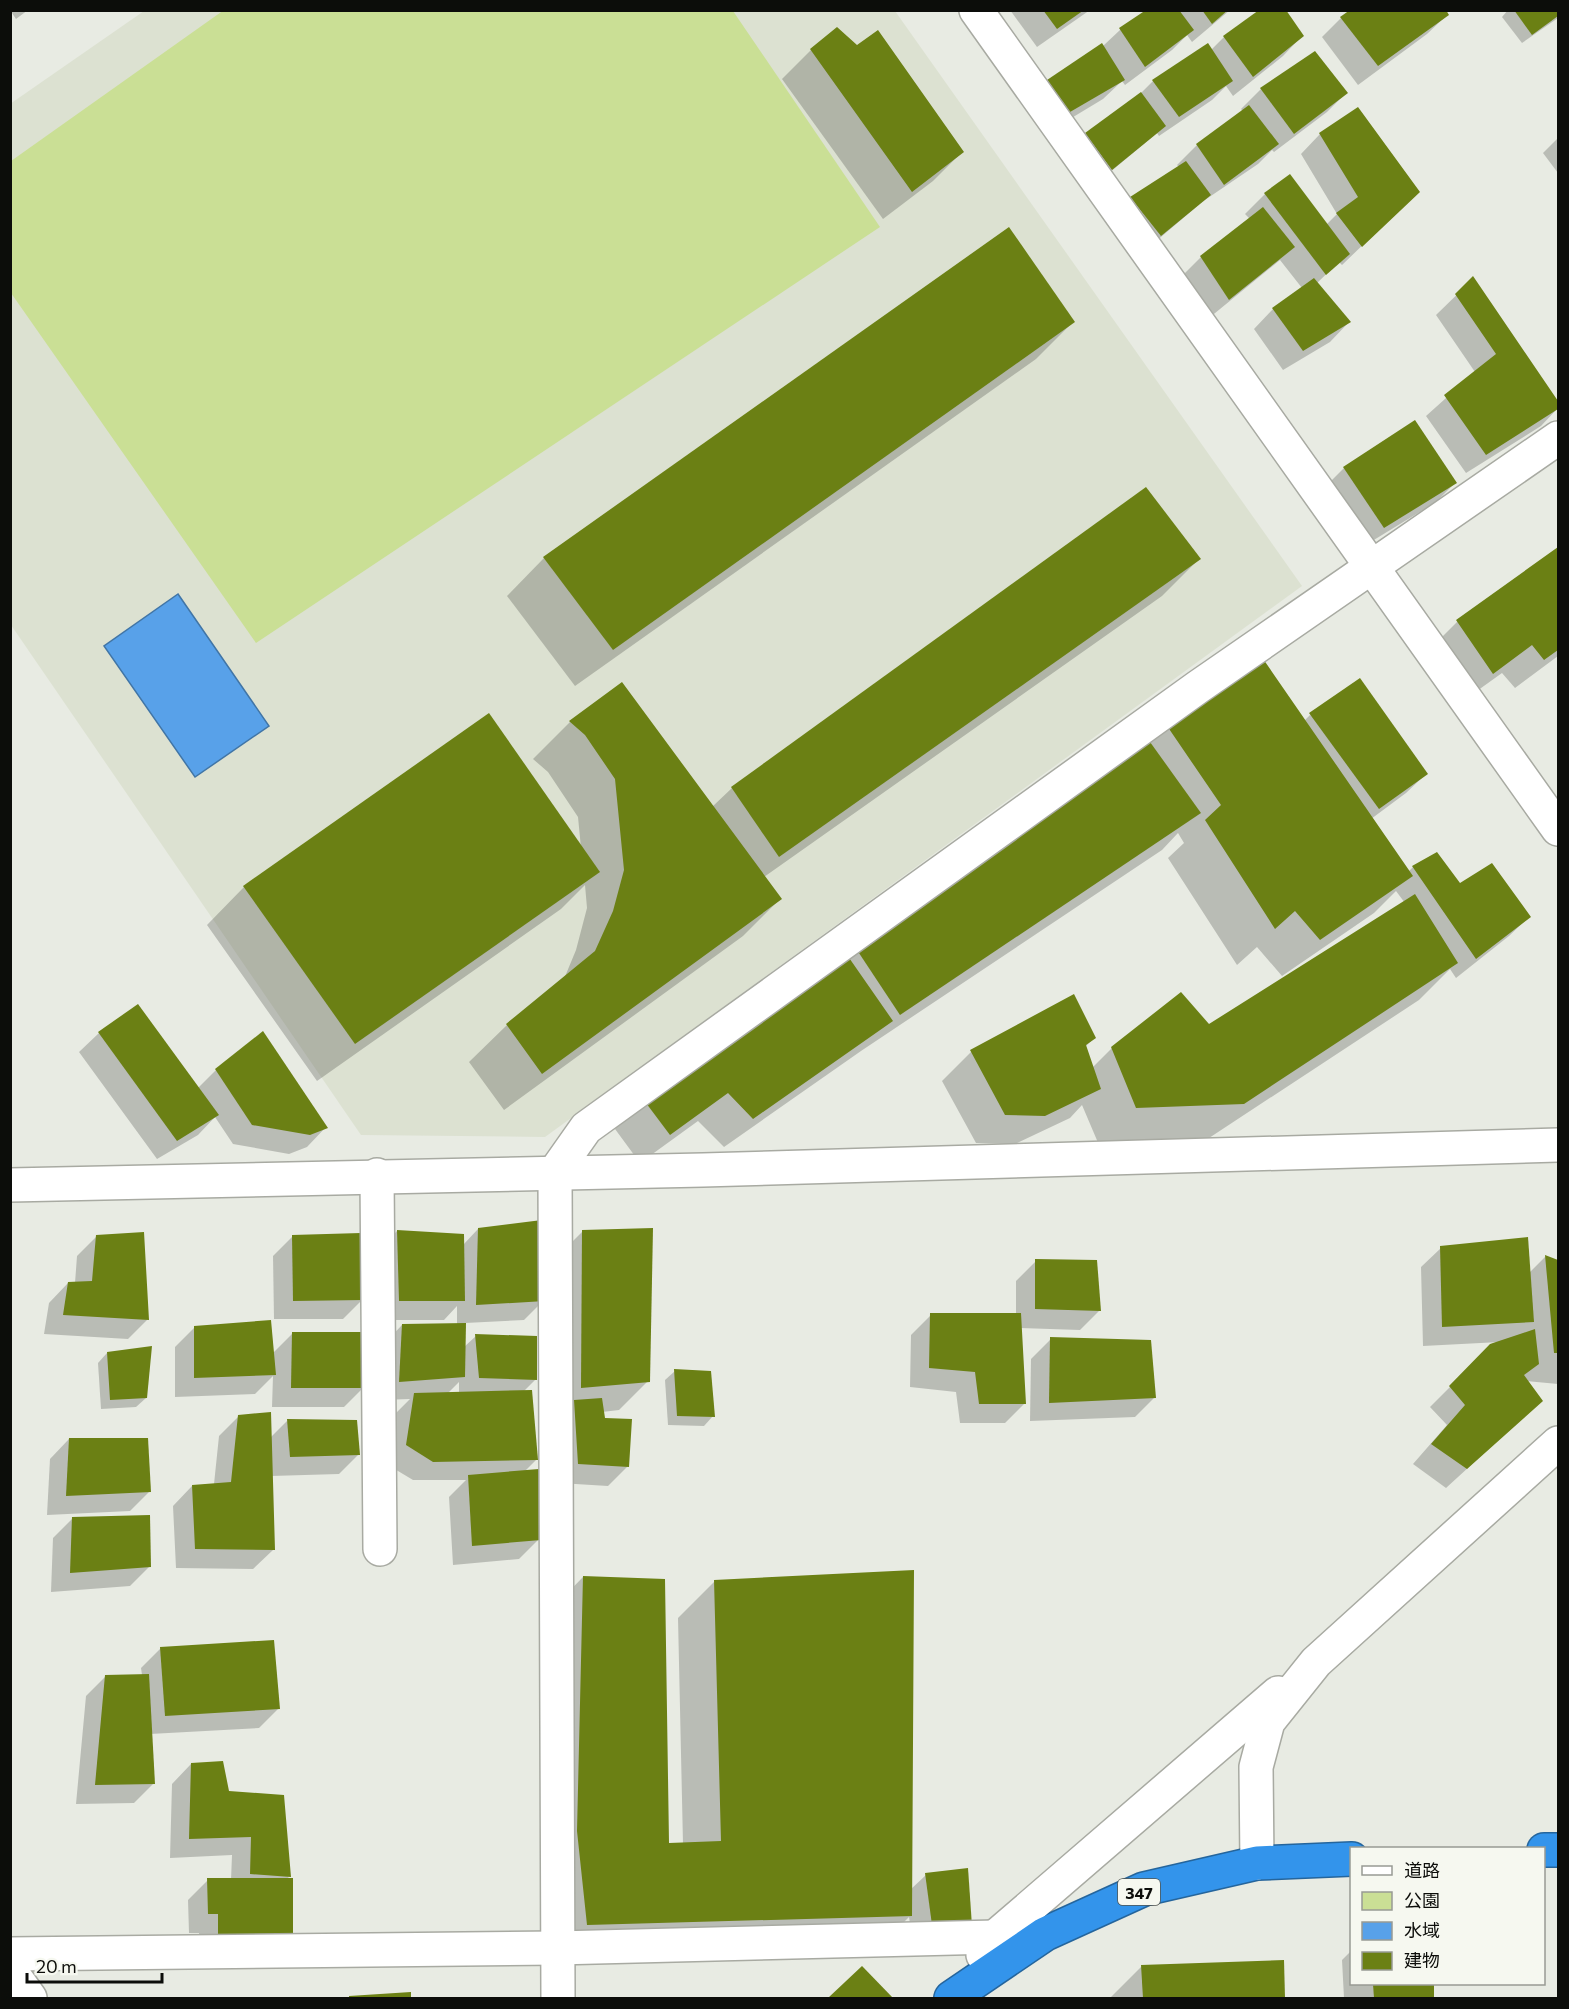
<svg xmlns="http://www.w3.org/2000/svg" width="1569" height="2009" font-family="Commissioner,'Noto Sans JP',sans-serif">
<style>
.built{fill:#dce1d1}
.green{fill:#cadf95}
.water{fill:#58a1e9;stroke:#4175a6;stroke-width:1.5}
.shadow{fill:#0003;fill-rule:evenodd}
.building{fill:#6b8014}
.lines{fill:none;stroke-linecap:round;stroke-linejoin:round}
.minor-casing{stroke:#a8aaa2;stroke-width:36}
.highway-casing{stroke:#25659c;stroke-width:36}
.minor{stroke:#fff;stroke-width:33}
.highway{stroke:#3394eb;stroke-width:33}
.labels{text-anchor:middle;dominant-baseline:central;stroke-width:6;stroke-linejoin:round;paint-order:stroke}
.shield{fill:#f6f8f0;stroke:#52544f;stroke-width:1.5}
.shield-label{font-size:16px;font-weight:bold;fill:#0c0d0a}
</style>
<rect width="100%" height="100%" fill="#e8ebe3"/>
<polygon class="built" points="144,11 895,11 1302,586 545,1137 361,1135 11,625 10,104"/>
<polygon class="green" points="224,10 733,11 880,227 256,643 11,293 11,161"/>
<polygon class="water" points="178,594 269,726 195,777 104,646"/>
<g class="shadow">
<polygon points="10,10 28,10 16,19"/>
<polygon points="1010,10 1090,10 1037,47"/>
<polygon points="1148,10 1230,10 1192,42 1187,35 1172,50 1125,85 1122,81 1103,99 1050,131 1028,100 1048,81 1103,46 1120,30"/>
<polygon points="1508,10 1558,10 1558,18 1522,43 1502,17"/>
<polygon points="1447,15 1427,34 1358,85 1322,37 1341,18"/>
<polygon points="1302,36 1283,56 1233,96 1226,86 1212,100 1159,136 1157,133 1091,188 1067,153 1086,134 1139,95 1153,81 1211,50 1224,37"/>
<polygon points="811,50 962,152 933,181 883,219 782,79"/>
<polygon points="1315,53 1346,93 1327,112 1274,152 1272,150 1258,164 1202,202 1141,254 1111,217 1131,198 1179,167 1177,165 1197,145 1243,111 1241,109 1261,89"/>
<polygon points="1320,134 1398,211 1342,265 1339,262 1317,283 1349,322 1330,342 1283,370 1254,329 1273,309 1302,288 1280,260 1209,318 1182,276 1201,257 1250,219 1245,214 1265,194 1290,176 1326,225 1337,214 1301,154"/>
<polygon points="1558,138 1558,173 1543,153"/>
<polygon points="1009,229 1073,322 1036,359 575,686 507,596 544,558"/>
<polygon points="1473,279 1558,404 1558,408 1541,426 1466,473 1426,416 1475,372 1436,315"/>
<polygon points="1414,422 1455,483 1436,502 1364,546 1324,488 1344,468"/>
<polygon points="1558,549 1558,656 1515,688 1502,673 1463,701 1429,650 1457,622"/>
<polygon points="1199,559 1162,596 764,877 780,899 743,936 504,1110 469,1062 507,1025 564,979 576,950 587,908 585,885 561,909 317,1081 207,925 244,887 581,848 578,817 548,772 533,759 570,722 622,684 712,807 732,788"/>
<polygon points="1310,715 1426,774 1406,793 1371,819 1408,872 1413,867 1529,917 1509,936 1456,978 1450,969 1419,1000 1206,1140 1099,1145 1082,1105 1070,1118 1015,1144 976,1143 942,1081 971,1052 1094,1038 1085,1047 1092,1068 1112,1048 1208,1026 1405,903 1396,891 1374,913 1282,976 1257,947 1237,965 1168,858 1184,843 1178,833 1162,850 861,1051 724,1147 698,1121 640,1163 615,1129 644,1100 1164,721 1304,721"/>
<polygon points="99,1033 198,1088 216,1070 263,1033 326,1127 307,1147 289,1154 233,1144 215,1117 198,1135 157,1159 79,1052"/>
<path d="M478,1229L543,1301L524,1320L465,1323L464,1347L476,1336L536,1379L524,1391L536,1460L524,1472L539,1539L519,1559L453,1565L449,1497L466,1480H413L388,1465L395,1414L410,1399L380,1400L383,1345L402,1325H457V1306L444,1320H380L378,1251L397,1231L463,1245ZM459,1382V1393H448Z"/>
<polygon points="583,1231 648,1381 619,1410 602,1412 604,1419 628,1466 608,1486 559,1483 554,1260"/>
<polygon points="97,1236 147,1320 128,1339 44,1334 49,1303 68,1283 75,1283 77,1256"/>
<polygon points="293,1236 363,1299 343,1319 274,1319 273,1256"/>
<polygon points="1441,1248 1529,1273 1545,1257 1558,1262 1558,1384 1526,1381 1541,1401 1446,1488 1413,1464 1447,1425 1430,1407 1491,1346 1500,1342 1423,1346 1421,1267"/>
<polygon points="1036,1261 1100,1310 1080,1330 1020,1328 1025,1403 1005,1423 960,1423 956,1392 910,1387 911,1335 931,1315 1016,1315 1016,1281"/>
<polygon points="195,1327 272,1354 293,1333 363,1388 344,1407 272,1407 273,1376 255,1394 175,1397 175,1347"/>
<polygon points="1051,1339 1155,1397 1135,1417 1030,1421 1031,1359"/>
<polygon points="107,1353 146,1398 136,1407 101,1409 98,1363"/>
<polygon points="675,1371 713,1416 704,1426 668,1425 665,1380"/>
<polygon points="239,1416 270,1438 287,1421 359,1454 339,1474 271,1476 273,1550 253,1569 176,1568 173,1506 192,1486 214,1484 219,1436"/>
<polygon points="69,1439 150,1491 130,1511 47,1515 50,1459"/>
<polygon points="73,1518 150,1566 130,1586 51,1592 53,1538"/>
<polygon points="583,1577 667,1844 683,1844 678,1618 715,1581 910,1890 926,1875 970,1925 913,1944 909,1917 873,1953 550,1962 540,1870 546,1615"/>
<polygon points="161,1648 279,1708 259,1728 150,1734 153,1784 134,1803 76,1804 86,1696 106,1676 142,1675 141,1668"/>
<polygon points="191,1764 228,1792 289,1877 199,1954 199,1933 189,1933 188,1900 208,1880 231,1880 232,1855 170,1858 172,1784"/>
<polygon points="1352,1950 1352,1984 1432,1984 1432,1998 1344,1998 1342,1960"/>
<polygon points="1283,1962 1284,1998 1110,1998 1141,1967"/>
<polygon points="862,1968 891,1998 830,1998"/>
<polygon points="410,1993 409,1998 349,1998"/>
</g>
<g class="building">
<polygon points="1043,10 1084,10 1057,29"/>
<polygon points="1146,10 1179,10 1194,30 1145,67 1119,28"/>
<polygon points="1202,10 1228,10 1212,24"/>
<polygon points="1259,10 1286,10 1304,36 1253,77 1223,36"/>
<polygon points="1350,10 1446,10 1449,15 1378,66 1340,17"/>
<polygon points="1514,10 1558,10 1558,16 1532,35"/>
<polygon points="837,27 857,45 878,30 964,152 912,192 810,49"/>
<polygon points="1102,43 1125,80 1070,112 1047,80"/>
<polygon points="1208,43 1233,81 1179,117 1152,80"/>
<polygon points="1315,51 1348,93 1294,134 1260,88"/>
<polygon points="1141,92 1166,126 1112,170 1085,133"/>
<polygon points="1249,105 1279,144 1224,185 1196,144"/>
<polygon points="1358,107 1420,192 1362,247 1336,213 1358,197 1319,133"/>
<polygon points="1186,161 1211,195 1161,236 1130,197"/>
<polygon points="1290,174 1350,254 1326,275 1264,193"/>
<polygon points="1263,207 1295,247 1229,300 1200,256"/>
<polygon points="1009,227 1075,322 613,650 543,557"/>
<polygon points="1473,276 1558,401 1558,409 1486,455 1444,395 1496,354 1455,294"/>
<polygon points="1314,278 1351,322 1303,351 1272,308"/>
<polygon points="1415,420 1457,483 1384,528 1343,467"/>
<polygon points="1146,487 1201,559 779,857 731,787"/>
<polygon points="1558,547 1558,650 1544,660 1532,645 1493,674 1456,620"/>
<polygon points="1259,653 1413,876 1320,940 1295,911 1275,929 1205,820 1221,805 1163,720"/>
<polygon points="1360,678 1428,774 1379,809 1309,713"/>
<polygon points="622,682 782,899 542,1074 506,1024 595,951 613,911 624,870 615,779 585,735 569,721"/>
<polygon points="489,713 600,872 355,1044 243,886"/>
<polygon points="1145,735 1201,813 900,1015 855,947"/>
<polygon points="1437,852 1460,883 1492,863 1531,917 1476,959 1412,866"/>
<polygon points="1415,894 1458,963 1244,1104 1136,1108 1111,1047 1181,992 1209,1024"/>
<polygon points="845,952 893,1021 753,1119 728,1093 670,1135 643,1099"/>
<polygon points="1074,994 1096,1038 1086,1045 1101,1089 1045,1116 1005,1115 970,1050"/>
<polygon points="138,1004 219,1115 177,1141 98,1032"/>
<polygon points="263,1031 328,1128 310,1135 252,1125 215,1069"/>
<polygon points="542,1220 545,1301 476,1305 478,1228"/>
<polygon points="653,1228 650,1382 581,1388 582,1230"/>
<polygon points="397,1230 464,1234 465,1301 399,1301"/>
<polygon points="144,1232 149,1320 63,1315 68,1282 92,1281 96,1235"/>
<polygon points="361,1233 364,1300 293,1301 292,1235"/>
<polygon points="1528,1237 1534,1322 1442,1327 1440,1246"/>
<polygon points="1545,1255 1558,1260 1558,1353 1554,1353"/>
<polygon points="1035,1259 1097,1260 1101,1311 1035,1309"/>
<polygon points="930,1313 1021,1313 1026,1404 979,1404 975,1372 929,1368"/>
<polygon points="271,1320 276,1375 194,1378 194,1326"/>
<polygon points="466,1323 465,1377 399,1382 402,1324"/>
<polygon points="1535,1329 1539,1364 1524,1375 1543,1401 1467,1469 1431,1444 1465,1405 1449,1386 1490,1344"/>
<polygon points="292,1332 364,1332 365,1388 291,1388"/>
<polygon points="475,1334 537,1336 537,1380 479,1378"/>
<polygon points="1050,1337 1151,1340 1156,1398 1049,1403"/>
<polygon points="152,1346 147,1398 110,1400 107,1352"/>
<polygon points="674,1369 711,1371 715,1417 677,1416"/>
<polygon points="532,1390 538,1460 433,1462 406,1445 414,1393"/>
<polygon points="602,1398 605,1418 632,1419 629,1467 578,1464 574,1400"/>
<polygon points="271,1412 275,1550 195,1549 192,1485 231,1482 238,1415"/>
<polygon points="287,1419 357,1420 360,1455 290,1457"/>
<polygon points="69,1438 148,1438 151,1492 66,1496"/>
<polygon points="539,1469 541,1540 472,1546 468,1475"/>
<polygon points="150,1515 151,1567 70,1573 72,1517"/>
<polygon points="914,1570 912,1916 587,1925 577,1831 583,1576 665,1579 669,1843 721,1841 714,1580"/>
<polygon points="274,1640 280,1709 165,1716 160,1647"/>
<polygon points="149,1674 155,1784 95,1785 105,1675"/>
<polygon points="223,1761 229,1791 284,1795 291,1877 250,1874 251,1837 189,1839 191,1763"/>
<polygon points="968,1868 972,1926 932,1925 925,1873"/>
<polygon points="207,1878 293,1878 293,1935 218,1936 218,1914 208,1914"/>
<polygon points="1284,1960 1285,1998 1143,1998 1141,1965"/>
<polygon points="862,1966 893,1998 828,1998"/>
<polygon points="1373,1984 1434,1984 1434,1998 1374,1998"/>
<polygon points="411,1992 411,1998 349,1998 349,1996"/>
</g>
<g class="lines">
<g class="minor-casing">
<g id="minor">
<polyline points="976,10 1558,829"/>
<polyline points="377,1175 380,1549"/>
<polyline points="10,1185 703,1170 1558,1145"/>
<polyline points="1257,1863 1256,1767 1268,1722 1316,1662 1558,1443"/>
<polyline points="10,1954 557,1948 995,1937"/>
<polyline points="983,1955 995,1937 1278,1693"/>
<polyline points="10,1970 30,1998"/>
<polyline points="558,1998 555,1172 586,1128 1198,687 1558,438"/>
</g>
</g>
<g class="highway-casing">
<g id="highway">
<polyline points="1544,1850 1558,1850"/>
<polyline points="951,1998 1045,1934 1144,1889 1257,1863 1352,1859"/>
</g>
</g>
<use href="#minor" class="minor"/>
<use href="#highway" class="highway"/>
</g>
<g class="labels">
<rect class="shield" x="1118" y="1879" width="42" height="26" rx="4.5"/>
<g class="shield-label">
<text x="1139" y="1892">347</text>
</g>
</g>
<rect width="1569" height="2009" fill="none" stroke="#0c0d0a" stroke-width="24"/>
<rect x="1350" y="1847" width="195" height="138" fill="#f6f8f0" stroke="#989a94" stroke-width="1.5"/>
<rect x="1362" y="1866" width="30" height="9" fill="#ffffff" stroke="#989a94" stroke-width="1.5"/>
<text x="1404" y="1877" font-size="18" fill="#0c0d0a">道路</text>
<rect x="1362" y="1892" width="30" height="18" fill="#cadf95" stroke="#989a94" stroke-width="1.5"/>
<text x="1404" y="1907" font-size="18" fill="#0c0d0a">公園</text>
<rect x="1362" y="1922" width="30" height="18" fill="#58a1e9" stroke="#989a94" stroke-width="1.5"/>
<text x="1404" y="1937" font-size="18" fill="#0c0d0a">水域</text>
<rect x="1362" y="1952" width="30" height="18" fill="#6b8014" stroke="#989a94" stroke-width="1.5"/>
<text x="1404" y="1967" font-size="18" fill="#0c0d0a">建物</text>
<path d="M27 1973v9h135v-9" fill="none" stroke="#0c0d0a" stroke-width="3"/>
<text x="36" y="1973" font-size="18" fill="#0c0d0a" stroke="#f6f8f0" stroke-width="4.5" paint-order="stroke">20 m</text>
</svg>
